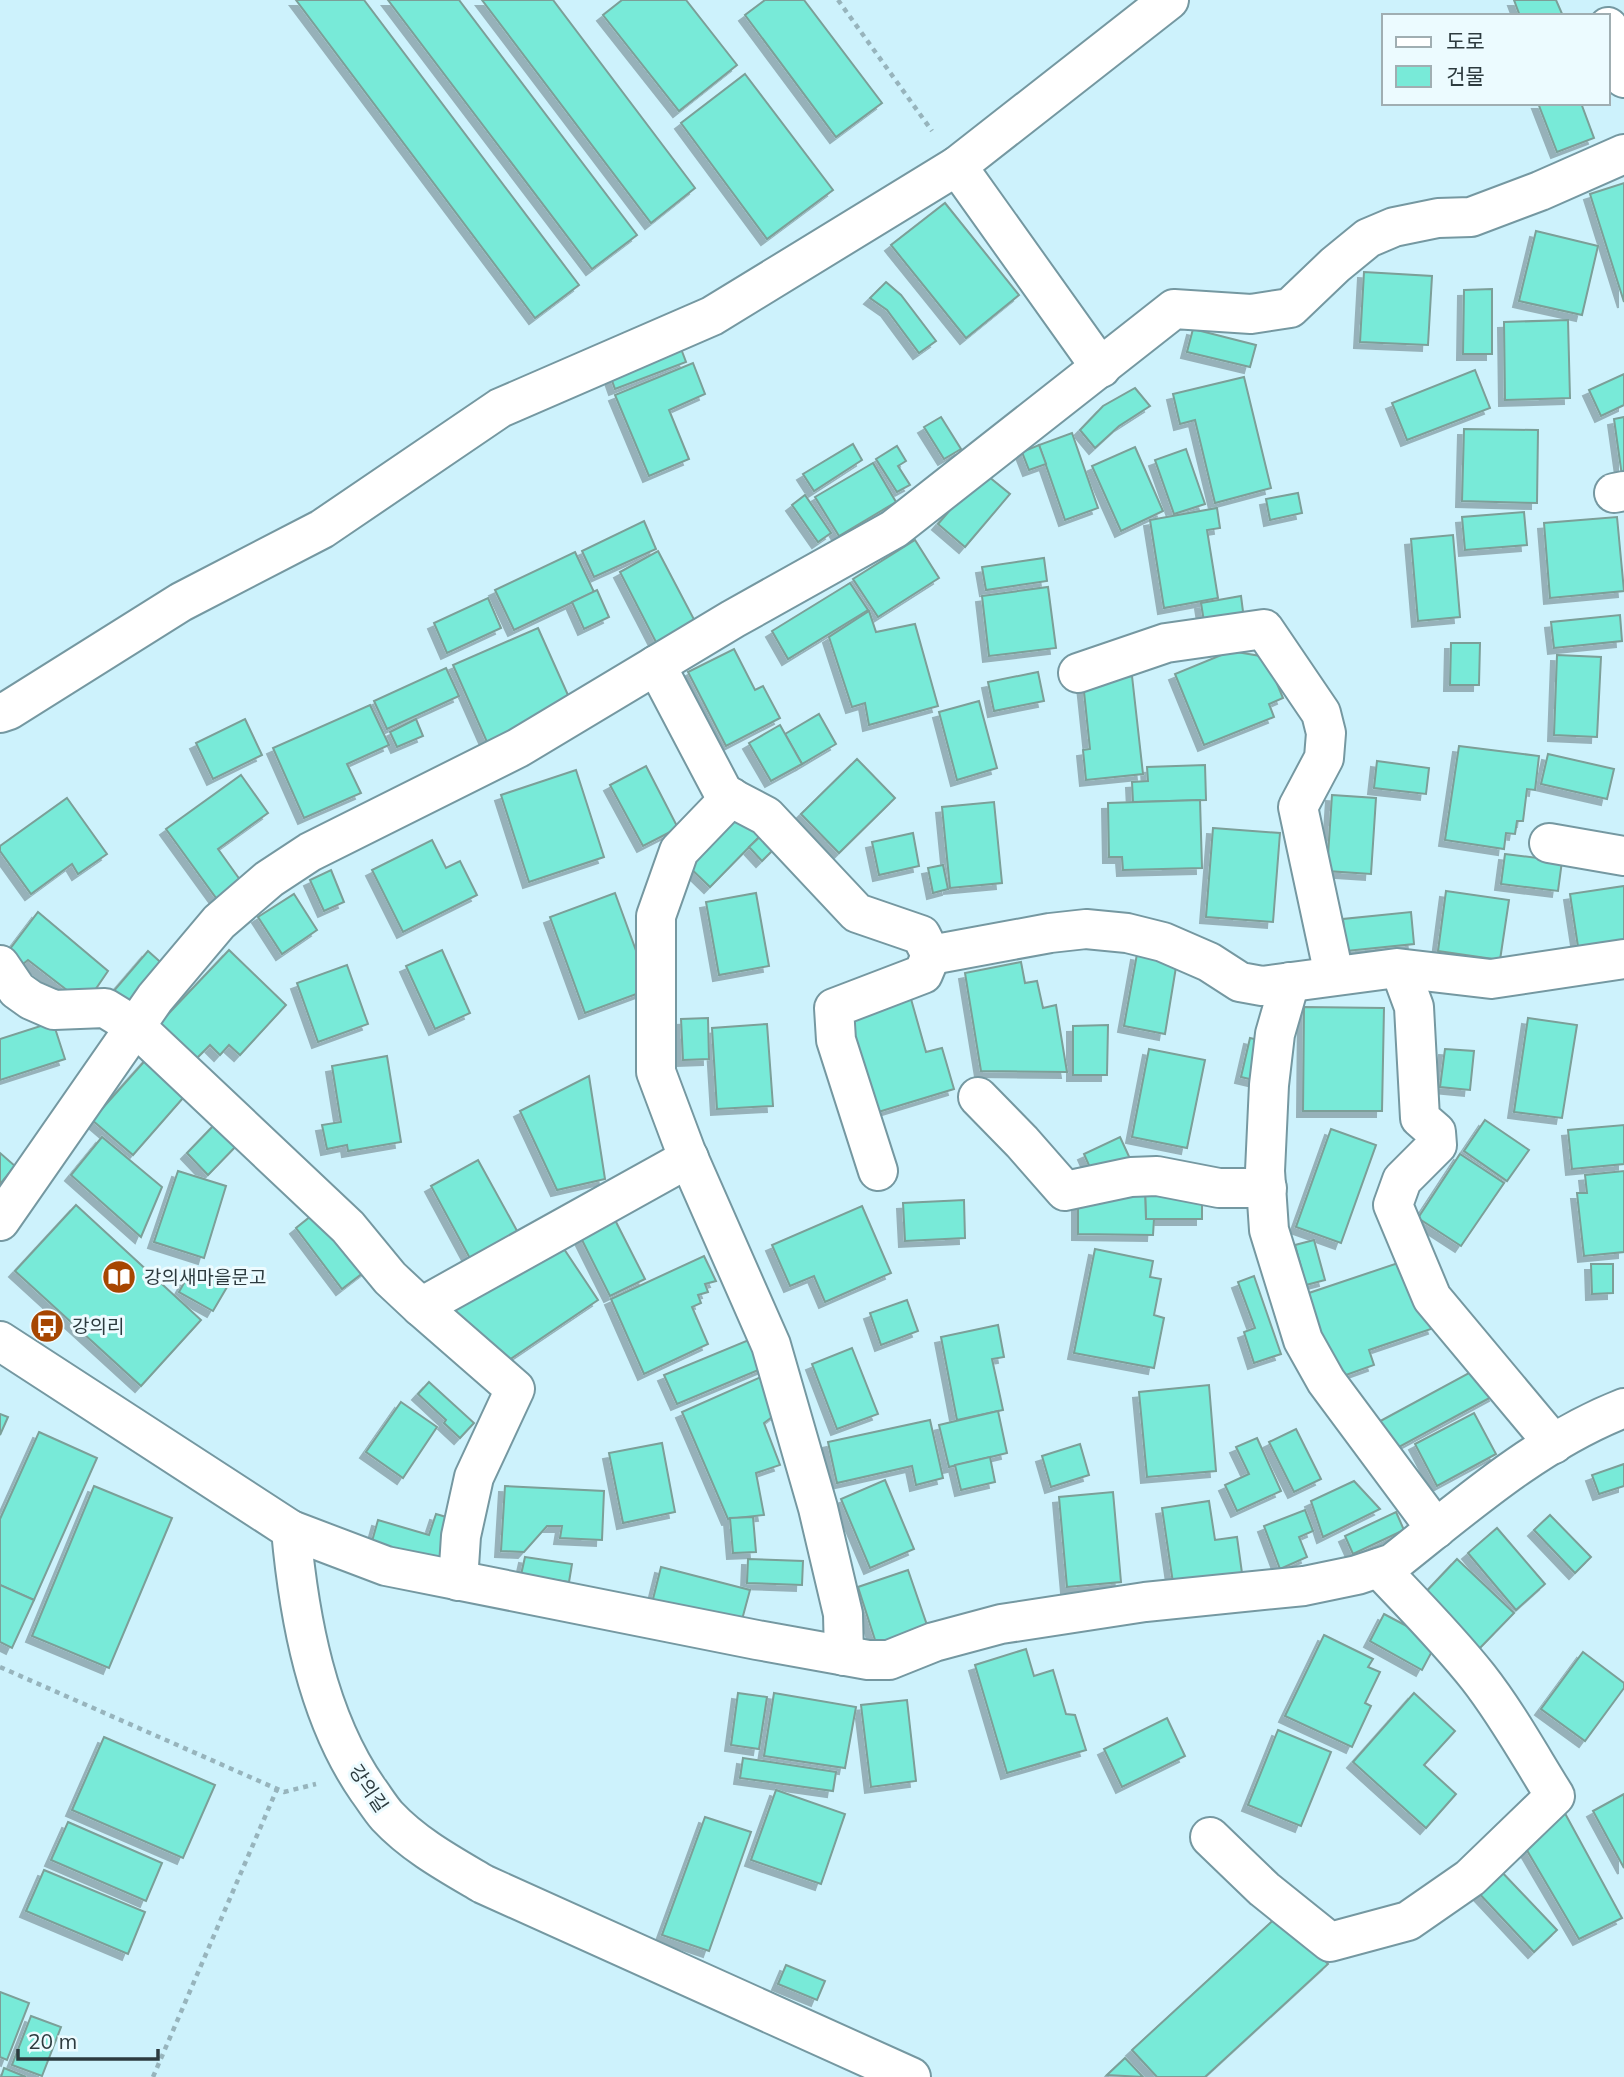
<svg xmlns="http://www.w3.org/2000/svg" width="1624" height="2077" font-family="Mulish,'Noto Sans KR',sans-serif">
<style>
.building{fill:#78ead8;stroke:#7b9f98;stroke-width:2;filter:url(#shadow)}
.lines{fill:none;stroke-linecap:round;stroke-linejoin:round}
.minor-casing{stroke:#7598a1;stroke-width:42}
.path{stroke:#97b4bc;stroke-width:4.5;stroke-dasharray:5 5;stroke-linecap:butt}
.minor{stroke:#fff;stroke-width:38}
.labels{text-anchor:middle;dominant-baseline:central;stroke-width:6;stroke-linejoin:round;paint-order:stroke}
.poi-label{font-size:19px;fill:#2d3b3f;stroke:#ecfbff;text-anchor:start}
.street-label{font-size:19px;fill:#2d3b3f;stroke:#ecfbff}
</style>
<defs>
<filter id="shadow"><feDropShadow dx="-6" dy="6" stdDeviation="0" flood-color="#0004"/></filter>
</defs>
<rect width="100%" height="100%" fill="#cdf2fc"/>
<g class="building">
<polygon points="296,0 364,0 579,285 535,318"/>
<polygon points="388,0 459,0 637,235 592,269"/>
<polygon points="482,0 553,0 695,188 651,223"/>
<polygon points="622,0 686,0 737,65 679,111 603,15"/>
<polygon points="765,0 804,0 882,103 836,137 745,15"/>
<polygon points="1514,0 1556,0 1563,16 1520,16"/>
<polygon points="745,74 833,190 767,239 681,123"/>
<polygon points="1538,103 1581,103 1594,138 1557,152"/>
<polygon points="1624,183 1624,302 1590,194"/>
<polygon points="945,203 1019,295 966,338 891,245"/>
<polygon points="1536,231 1598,246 1582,315 1519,301"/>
<polygon points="1364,272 1432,276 1428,345 1360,342"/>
<polygon points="886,282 901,295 936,341 919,353 887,310 870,298"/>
<polygon points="1492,289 1492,354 1463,354 1464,290"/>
<polygon points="1568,320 1570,398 1505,400 1504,322"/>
<polygon points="1193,329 1256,345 1250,367 1187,352"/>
<polygon points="680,346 686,362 615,389 609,372"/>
<polygon points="693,363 705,394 669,410 689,459 649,476 615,395"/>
<polygon points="1475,370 1490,408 1407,440 1392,403"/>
<polygon points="1624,374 1624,405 1601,416 1589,390"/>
<polygon points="1244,377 1271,488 1215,503 1195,420 1180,424 1173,394"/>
<polygon points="1135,388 1150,406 1119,426 1095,448 1080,430 1103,406"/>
<polygon points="941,417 961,449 944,459 924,427"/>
<polygon points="1624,417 1624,476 1622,476 1614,419"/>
<polygon points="1464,429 1538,430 1537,503 1462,501"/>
<polygon points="1072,433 1098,508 1065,520 1039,445"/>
<polygon points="853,444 862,460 814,491 803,474"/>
<polygon points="1039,445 1046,464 1029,470 1022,452"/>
<polygon points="897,446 906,461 898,466 910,485 897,492 876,459"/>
<polygon points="1135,447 1163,511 1121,531 1092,466"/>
<polygon points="1186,449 1205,504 1174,514 1155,460"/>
<polygon points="873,463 896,502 839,536 815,497"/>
<polygon points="983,472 1010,494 965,547 938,524"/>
<polygon points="1298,493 1302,513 1270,520 1266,499"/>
<polygon points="805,495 831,533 818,542 792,505"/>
<polygon points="1217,508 1220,528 1207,530 1218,598 1164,608 1150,520"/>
<polygon points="1524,512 1527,545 1465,550 1462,517"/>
<polygon points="1617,517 1624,591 1550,598 1544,523"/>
<polygon points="644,521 656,549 594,577 582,551"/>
<polygon points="1453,535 1460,617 1418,621 1411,539"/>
<polygon points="915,540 939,578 878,617 853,579"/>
<polygon points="658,551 698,627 659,648 620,572"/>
<polygon points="575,552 594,592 514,630 495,590"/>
<polygon points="1044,558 1047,581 986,590 982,567"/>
<polygon points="850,583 868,610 788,659 772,631"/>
<polygon points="1048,587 1056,648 989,656 982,596"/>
<polygon points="597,590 609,617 584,629 572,602"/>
<polygon points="1241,596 1245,627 1206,634 1201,603"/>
<polygon points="488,598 501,628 447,653 434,623"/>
<polygon points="869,611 876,632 915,624 938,706 869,725 865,703 852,707 829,637"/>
<polygon points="1620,615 1622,641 1554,648 1551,622"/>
<polygon points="538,628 572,704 487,742 453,665"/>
<polygon points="1451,643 1480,643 1479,685 1450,685"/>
<polygon points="734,649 755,690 763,686 780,718 726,746 688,672"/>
<polygon points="1231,651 1266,657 1283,698 1269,704 1274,717 1204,745 1175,674"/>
<polygon points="1557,655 1601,657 1597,737 1554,735"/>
<polygon points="446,668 459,696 387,729 374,701"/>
<polygon points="1038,672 1044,701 994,711 988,682"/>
<polygon points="1132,676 1143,774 1086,780 1083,750 1090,749 1083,682"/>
<polygon points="979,701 997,768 957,780 939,712"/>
<polygon points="370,705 389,745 347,764 361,793 304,818 273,748"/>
<polygon points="819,714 836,744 802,764 785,734"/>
<polygon points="245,719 262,755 213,779 196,743"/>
<polygon points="416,719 423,736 397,747 390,732"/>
<polygon points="780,725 802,764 771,781 749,743"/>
<polygon points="1459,746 1539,756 1535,790 1527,789 1523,821 1517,821 1515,834 1506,833 1504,849 1445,840"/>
<polygon points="1548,754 1614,769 1607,799 1541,784"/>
<polygon points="857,759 895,798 839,853 801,814"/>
<polygon points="1377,761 1429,768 1426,794 1374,788"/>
<polygon points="1205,765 1206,800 1133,802 1132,782 1148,781 1147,767"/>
<polygon points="646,766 678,828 643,846 610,785"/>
<polygon points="576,770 604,857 529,882 501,795"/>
<polygon points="241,775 268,813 218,849 243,884 219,902 166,829"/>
<polygon points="1332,795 1376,798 1371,874 1327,871"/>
<polygon points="67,798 107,854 78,874 72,864 31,894 0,851 0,846"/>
<polygon points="1200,800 1202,868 1123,870 1122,857 1109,857 1108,803"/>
<polygon points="994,802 1002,883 950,888 942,807"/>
<polygon points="733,811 760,836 710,887 684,862"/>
<polygon points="1213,828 1280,833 1273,922 1206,917"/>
<polygon points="766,831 778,845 762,861 749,847"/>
<polygon points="913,833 919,866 879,875 872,842"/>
<polygon points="432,840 446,868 460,861 477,895 403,932 372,870"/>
<polygon points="1505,854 1562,861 1558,891 1501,884"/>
<polygon points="943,865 948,889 933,893 928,868"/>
<polygon points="331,870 344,902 324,911 310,880"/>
<polygon points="1624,886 1624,946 1579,953 1570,894"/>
<polygon points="1446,891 1509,900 1500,960 1438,951"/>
<polygon points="615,893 650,989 585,1013 550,917"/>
<polygon points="756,893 769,966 719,975 706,902"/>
<polygon points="294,894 317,930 282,954 258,917"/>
<polygon points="38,912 108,971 95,990 72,994 28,960 23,964 10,949"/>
<polygon points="1411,912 1414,944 1346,951 1343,919"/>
<polygon points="229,950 286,1005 240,1055 229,1045 220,1055 210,1045 191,1064 154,1029"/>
<polygon points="442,950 470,1013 435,1029 406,966"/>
<polygon points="148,951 166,967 131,1009 112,993"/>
<polygon points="1137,954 1177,961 1165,1034 1124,1026"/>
<polygon points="1021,962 1025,983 1037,981 1043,1008 1056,1005 1067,1072 981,1071 965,973"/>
<polygon points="347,965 368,1024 318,1042 297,983"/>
<polygon points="911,999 926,1052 942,1048 954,1089 875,1113 846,1018"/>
<polygon points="1304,1007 1384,1008 1382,1111 1303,1111"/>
<polygon points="708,1018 709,1059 683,1060 681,1019"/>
<polygon points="1528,1018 1577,1025 1562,1118 1514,1112"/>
<polygon points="53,1022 65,1059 0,1080 0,1039"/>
<polygon points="767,1024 773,1106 717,1109 712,1028"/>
<polygon points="1108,1025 1107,1075 1073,1075 1073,1026"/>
<polygon points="1250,1038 1267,1042 1258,1081 1241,1077"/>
<polygon points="1149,1049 1205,1060 1187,1148 1132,1137"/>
<polygon points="1445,1049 1474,1051 1470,1090 1440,1087"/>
<polygon points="150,1055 190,1090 133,1155 92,1120"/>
<polygon points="387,1056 401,1142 348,1151 347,1145 327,1149 322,1125 341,1122 332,1066"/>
<polygon points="589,1076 605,1179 557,1190 520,1111"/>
<polygon points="1485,1120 1529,1150 1507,1181 1464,1151"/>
<polygon points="218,1121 240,1142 208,1175 187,1153"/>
<polygon points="1624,1125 1624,1164 1572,1169 1568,1130"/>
<polygon points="1331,1129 1376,1145 1341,1243 1296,1227"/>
<polygon points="102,1137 162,1187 141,1237 71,1175"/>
<polygon points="1120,1137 1132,1163 1095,1179 1084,1154"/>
<polygon points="0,1153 15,1166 0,1184"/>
<polygon points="1460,1154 1504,1183 1461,1246 1418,1218"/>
<polygon points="478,1160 521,1238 473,1264 431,1186"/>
<polygon points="178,1171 226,1186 204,1258 154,1242"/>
<polygon points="1624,1171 1624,1252 1584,1256 1577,1193 1587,1193 1585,1175"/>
<polygon points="1202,1190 1202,1219 1146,1219 1145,1192"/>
<polygon points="1091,1192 1145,1192 1146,1219 1154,1219 1153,1235 1078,1234 1078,1205 1091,1205"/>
<polygon points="964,1200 965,1238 905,1241 903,1203"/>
<polygon points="76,1205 201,1320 141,1386 15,1271"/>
<polygon points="862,1206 891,1273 825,1302 814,1276 790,1286 772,1245"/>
<polygon points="321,1208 368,1269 342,1289 296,1228"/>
<polygon points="613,1216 645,1279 610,1296 579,1234"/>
<polygon points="556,1237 598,1300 509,1360 450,1308"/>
<polygon points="1314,1240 1325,1280 1306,1285 1295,1245"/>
<polygon points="1095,1249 1153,1261 1150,1277 1161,1279 1154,1315 1164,1318 1154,1368 1074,1353"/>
<polygon points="704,1256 716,1281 705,1284 708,1292 698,1295 701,1303 692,1307 708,1344 644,1374 611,1299"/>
<polygon points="1410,1259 1434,1328 1369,1350 1374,1365 1332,1380 1303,1295"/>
<polygon points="1591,1264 1613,1264 1613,1293 1592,1294"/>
<polygon points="193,1267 227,1287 213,1311 179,1292"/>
<polygon points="1254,1276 1281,1354 1254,1363 1244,1332 1255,1328 1238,1282"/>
<polygon points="907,1300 918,1331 881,1345 870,1313"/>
<polygon points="998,1325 1004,1357 992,1359 1003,1410 957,1420 941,1337"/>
<polygon points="756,1337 768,1366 677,1404 664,1375"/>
<polygon points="852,1348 878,1414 837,1429 812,1364"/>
<polygon points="1480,1367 1495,1395 1388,1453 1373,1425"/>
<polygon points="763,1376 776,1414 764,1423 780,1465 756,1473 764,1515 728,1519 682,1412"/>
<polygon points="429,1382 474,1423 460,1438 444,1423 446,1420 418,1394"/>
<polygon points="1209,1385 1216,1471 1147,1477 1139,1392"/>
<polygon points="401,1402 437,1427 403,1478 366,1452"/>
<polygon points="998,1411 1007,1453 949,1467 939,1425"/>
<polygon points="1474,1413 1496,1454 1437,1486 1415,1444"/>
<polygon points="0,1414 8,1417 0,1435"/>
<polygon points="930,1420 943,1478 916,1485 912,1466 837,1483 828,1442"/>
<polygon points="1296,1429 1321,1479 1294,1492 1269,1442"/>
<polygon points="39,1432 97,1458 34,1600 0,1585 0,1519"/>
<polygon points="1257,1438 1281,1491 1237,1511 1225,1485 1249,1474 1236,1447"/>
<polygon points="662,1443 675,1512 623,1523 609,1453"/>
<polygon points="1080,1444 1089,1475 1051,1487 1042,1456"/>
<polygon points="990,1457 995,1482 961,1490 955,1465"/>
<polygon points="1624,1464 1624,1486 1599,1494 1592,1475"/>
<polygon points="885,1480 914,1549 870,1568 841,1499"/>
<polygon points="1354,1481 1380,1509 1323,1537 1311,1501"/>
<polygon points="94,1486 172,1518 109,1668 32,1636"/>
<polygon points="505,1486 604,1491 602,1540 560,1538 562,1526 547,1526 524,1552 501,1551"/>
<polygon points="1113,1492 1121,1582 1067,1587 1059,1497"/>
<polygon points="1209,1501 1215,1540 1237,1537 1242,1573 1173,1583 1162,1508"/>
<polygon points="1305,1510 1313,1531 1299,1537 1307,1557 1280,1569 1264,1526"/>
<polygon points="1396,1512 1404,1530 1353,1554 1345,1536"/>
<polygon points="436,1514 453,1519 439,1565 371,1545 378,1520 429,1535"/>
<polygon points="1550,1515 1591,1557 1575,1573 1534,1530"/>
<polygon points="753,1517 756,1552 733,1553 730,1518"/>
<polygon points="1497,1528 1545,1584 1516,1610 1468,1553"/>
<polygon points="525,1557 572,1564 569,1582 521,1575"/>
<polygon points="748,1559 803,1561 802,1585 747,1583"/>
<polygon points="1457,1559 1514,1613 1476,1652 1420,1598"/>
<polygon points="661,1567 750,1590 740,1627 652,1603"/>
<polygon points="908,1570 928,1628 877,1646 858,1587"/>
<polygon points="0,1585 34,1600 12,1648 0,1642"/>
<polygon points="1384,1614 1437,1642 1422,1670 1370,1641"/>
<polygon points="1324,1635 1373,1659 1368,1667 1380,1672 1365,1703 1371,1706 1352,1747 1285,1716"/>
<polygon points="1026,1649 1034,1676 1053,1670 1066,1714 1075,1715 1086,1750 1007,1773 975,1665"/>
<polygon points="1583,1652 1624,1683 1624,1688 1585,1741 1541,1709"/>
<polygon points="738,1693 767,1697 759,1749 731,1745"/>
<polygon points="774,1693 856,1707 845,1768 764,1756"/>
<polygon points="1414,1693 1455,1731 1424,1765 1456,1794 1426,1828 1353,1762"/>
<polygon points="907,1700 916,1781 871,1787 861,1705"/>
<polygon points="1167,1718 1185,1756 1122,1787 1104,1749"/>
<polygon points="1278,1730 1331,1752 1301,1826 1248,1805"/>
<polygon points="104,1737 215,1785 183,1858 72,1810"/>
<polygon points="743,1758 836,1772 833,1791 740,1778"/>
<polygon points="776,1790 845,1814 821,1884 751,1860"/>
<polygon points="1624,1794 1624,1868 1593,1811"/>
<polygon points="1561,1806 1622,1918 1579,1939 1518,1835"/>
<polygon points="705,1817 751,1832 709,1951 662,1935"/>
<polygon points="68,1822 162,1863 146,1901 51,1860"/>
<polygon points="1498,1868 1557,1930 1534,1952 1475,1889"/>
<polygon points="44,1870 145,1912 128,1954 26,1911"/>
<polygon points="1281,1913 1328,1964 1205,2077 1157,2077 1132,2050"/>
<polygon points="786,1965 825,1981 817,2000 778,1984"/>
<polygon points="0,1992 29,2003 7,2060 0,2057"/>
<polygon points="31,2016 61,2027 42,2076 12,2065"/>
<polygon points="1125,2058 1143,2077 1107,2075"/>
<polygon points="4,2068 26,2077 1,2077"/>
</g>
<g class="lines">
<g class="minor-casing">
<g id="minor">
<polyline points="1608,27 1624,78"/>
<polyline points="1101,368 957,166 1169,0"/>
<polyline points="1614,493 1624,491"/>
<polyline points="656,665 724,794 766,816 857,913 921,935 931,955 1050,933 1086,929 1127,933 1163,942 1209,962 1240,982 1262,986 1397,968 1491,979 1624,959"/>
<polyline points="1078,673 1166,643 1264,629 1321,713 1326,733 1324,758 1298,807 1334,975"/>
<polyline points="0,713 9,710 181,602 322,529 500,408 712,316 957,166"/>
<polyline points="731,797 679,851 656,916 656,1072 686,1152 771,1345 818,1508 843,1614 844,1656"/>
<polyline points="1549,843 1624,856"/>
<polyline points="0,965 17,990 31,1000 54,1010 105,1008 136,1027 348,1227 390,1278 421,1307 515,1389 474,1477 461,1536 458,1581"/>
<polyline points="1400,969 1414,1007 1420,1118 1436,1132 1437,1145 1402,1180 1393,1205 1432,1298 1554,1444"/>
<polyline points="1290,982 1275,1034 1269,1085 1265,1171 1269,1230 1303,1340 1326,1381 1436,1529"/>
<polyline points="978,1097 1022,1142 1065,1191 1131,1177 1157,1176 1219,1188 1267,1188"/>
<polyline points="878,1171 836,1040 834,1008 923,974 931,955"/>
<polyline points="0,1221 155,998 219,922 269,879 310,852 518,748 733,619 894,529 1174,309 1251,314 1290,308 1335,265 1368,238 1394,227 1438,218 1471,217 1540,191 1624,154"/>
<polyline points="421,1307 689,1158"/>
<path d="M0,1341L291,1530C299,1618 317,1717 368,1790C374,1798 380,1808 387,1816C414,1845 449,1864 483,1884L911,2077"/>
<path d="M291,1530L386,1566L757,1640L868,1660H889L934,1642L1001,1624L1145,1602L1304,1586L1357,1575L1393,1563C1465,1506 1537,1442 1624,1408"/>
<path d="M1210,1837L1264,1889L1330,1942L1408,1921L1470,1878L1555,1796C1530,1756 1507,1714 1478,1677C1448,1639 1413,1604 1379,1568"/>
</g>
</g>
<g class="path">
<polyline points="838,0 932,131"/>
<polyline points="0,1667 284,1792 316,1784"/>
<polyline points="153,2077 277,1789"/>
</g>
<use href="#minor" class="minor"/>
</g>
<defs>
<g id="library-disc" transform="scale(1.75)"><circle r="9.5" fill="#a74601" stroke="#ecfbff"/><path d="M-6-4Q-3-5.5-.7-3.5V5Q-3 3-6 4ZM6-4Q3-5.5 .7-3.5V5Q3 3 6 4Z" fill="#fff"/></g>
<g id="bus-disc" transform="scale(1.75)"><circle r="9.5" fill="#a74601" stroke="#ecfbff"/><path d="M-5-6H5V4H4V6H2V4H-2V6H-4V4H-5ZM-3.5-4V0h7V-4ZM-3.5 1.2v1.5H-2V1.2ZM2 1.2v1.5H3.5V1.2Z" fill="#fff"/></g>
</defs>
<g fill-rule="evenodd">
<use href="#library-disc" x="119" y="1277"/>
<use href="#bus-disc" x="47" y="1326"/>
</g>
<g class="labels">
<g class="poi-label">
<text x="144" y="1277">강의새마을문고</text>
<text x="72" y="1326">강의리</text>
</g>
<g class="street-label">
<text transform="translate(369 1788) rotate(56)">강의길</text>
</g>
</g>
<rect x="1382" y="14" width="228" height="91" fill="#ecfbff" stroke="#a0aeb2" stroke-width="2"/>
<rect x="1396" y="37" width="35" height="10" fill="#ffffff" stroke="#a0aeb2" stroke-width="2"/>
<text x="1446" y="49" font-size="21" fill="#2d3b3f">도로</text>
<rect x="1396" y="66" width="35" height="21" fill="#78ead8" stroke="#a0aeb2" stroke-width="2"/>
<text x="1446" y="84" font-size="21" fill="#2d3b3f">건물</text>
<path d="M18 2049v10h140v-10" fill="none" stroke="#2d3b3f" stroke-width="3.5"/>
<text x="28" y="2049" font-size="21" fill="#2d3b3f" stroke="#ecfbff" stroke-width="5" paint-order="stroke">20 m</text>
</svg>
